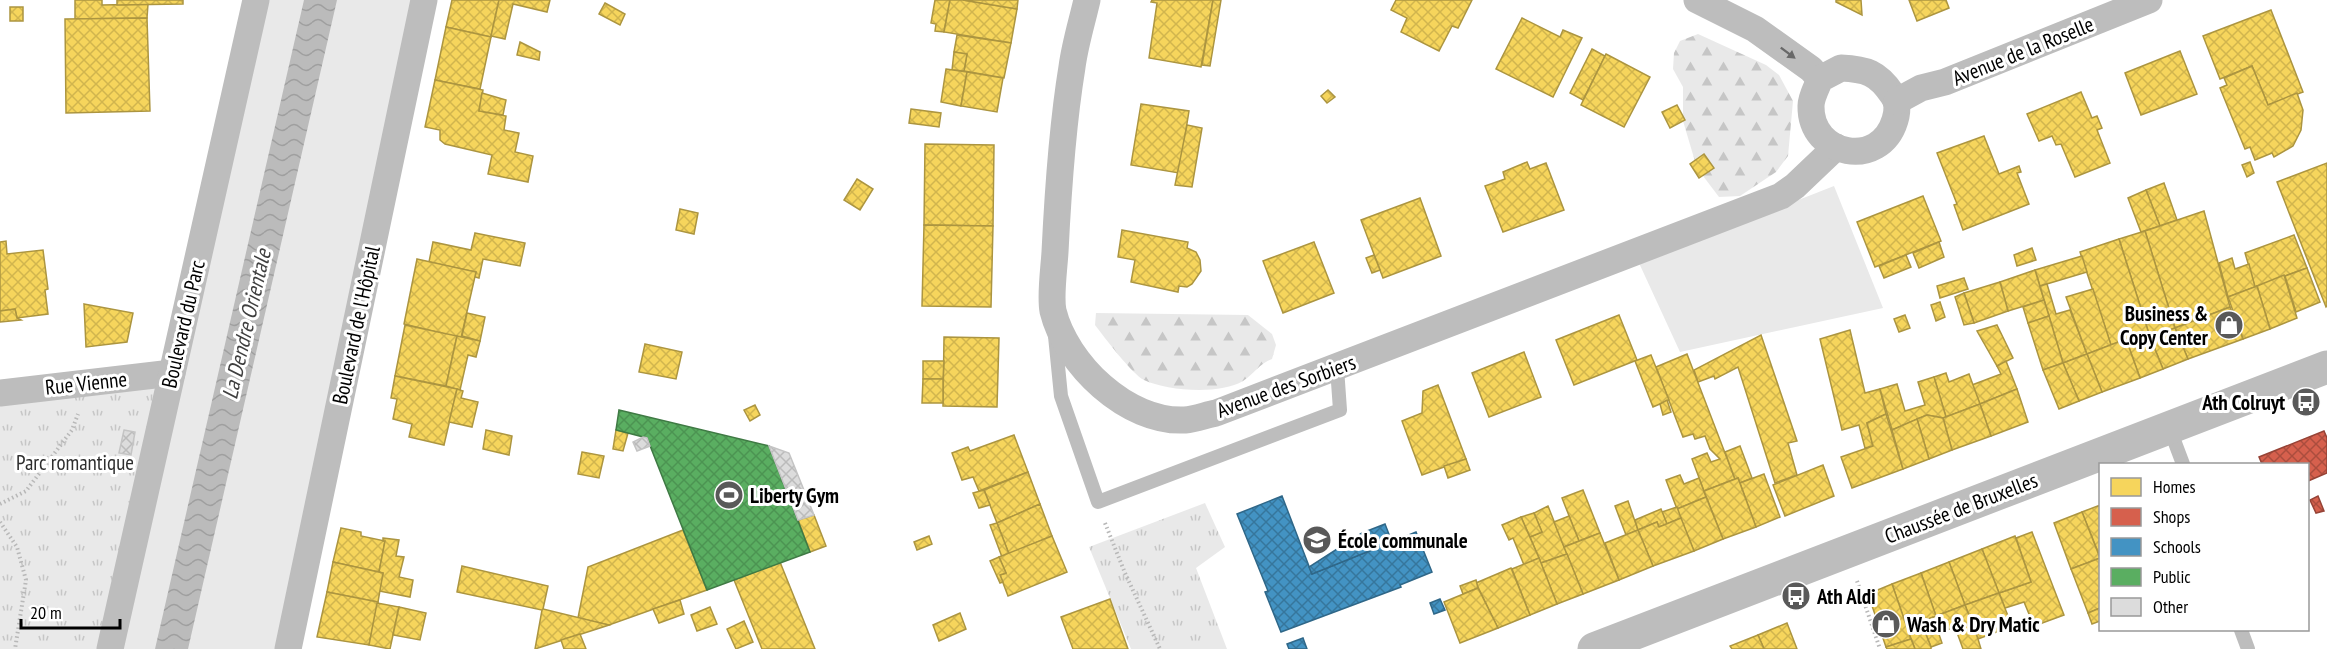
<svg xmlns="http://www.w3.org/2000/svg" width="2327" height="649" font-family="'PT Sans Narrow',sans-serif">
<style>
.grass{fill:#e9e9e9}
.forest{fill:url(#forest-firs)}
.park{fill:url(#park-tufts)}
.water{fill:url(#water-waves)}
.homes{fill:url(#homes-cross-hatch);stroke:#ac9540;stroke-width:1.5}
.shops{fill:url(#shops-cross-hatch);stroke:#964336;stroke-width:1.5}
.schools{fill:url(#schools-cross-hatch);stroke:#2f6788;stroke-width:1.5}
.public{fill:url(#public-cross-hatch);stroke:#3f7a44;stroke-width:1.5}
.building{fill:url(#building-cross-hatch);stroke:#c4c4c4;stroke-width:1.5}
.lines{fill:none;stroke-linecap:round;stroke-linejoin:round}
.path{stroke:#b8b8b8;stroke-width:4;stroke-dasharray:1.5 3;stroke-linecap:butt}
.service{stroke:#bdbdbd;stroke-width:14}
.minor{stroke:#bdbdbd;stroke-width:27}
.tertiary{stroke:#bdbdbd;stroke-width:33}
.oneway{fill:#686868}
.labels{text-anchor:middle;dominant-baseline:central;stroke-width:6;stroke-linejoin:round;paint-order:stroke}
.street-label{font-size:21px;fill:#000;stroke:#fff}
.poi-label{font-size:21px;font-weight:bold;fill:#000;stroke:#fff;text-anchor:start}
.park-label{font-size:21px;fill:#2e2e2e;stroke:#fff}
.water-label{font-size:22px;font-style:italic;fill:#3f3f3f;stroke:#fff}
</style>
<defs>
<pattern id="forest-firs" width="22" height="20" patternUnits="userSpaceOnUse" patternTransform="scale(1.5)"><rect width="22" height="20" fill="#e9e9e9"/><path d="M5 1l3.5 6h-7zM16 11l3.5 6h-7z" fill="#c6c6c6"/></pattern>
<pattern id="park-tufts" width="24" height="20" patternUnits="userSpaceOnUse" patternTransform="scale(1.5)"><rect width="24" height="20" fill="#e9e9e9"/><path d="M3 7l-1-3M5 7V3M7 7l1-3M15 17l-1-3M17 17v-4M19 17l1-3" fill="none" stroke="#c6c6c6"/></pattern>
<pattern id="water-waves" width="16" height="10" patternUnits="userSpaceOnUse" patternTransform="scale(1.5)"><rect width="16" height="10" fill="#bbb"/><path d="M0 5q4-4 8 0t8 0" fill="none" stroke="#9f9f9f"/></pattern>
<pattern id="homes-cross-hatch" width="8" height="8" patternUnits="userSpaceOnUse" patternTransform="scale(1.5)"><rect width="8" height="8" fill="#f6d55c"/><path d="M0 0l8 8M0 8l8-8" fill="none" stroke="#d1b54e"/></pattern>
<pattern id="shops-cross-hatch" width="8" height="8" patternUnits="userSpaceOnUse" patternTransform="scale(1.5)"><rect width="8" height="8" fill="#d6604d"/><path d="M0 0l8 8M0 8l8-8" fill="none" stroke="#ab4d3e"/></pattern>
<pattern id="schools-cross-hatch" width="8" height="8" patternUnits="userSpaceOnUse" patternTransform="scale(1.5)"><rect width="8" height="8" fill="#4393c3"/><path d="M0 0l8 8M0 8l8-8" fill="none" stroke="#36769c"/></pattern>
<pattern id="public-cross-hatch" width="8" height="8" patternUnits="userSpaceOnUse" patternTransform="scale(1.5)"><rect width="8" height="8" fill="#5aae61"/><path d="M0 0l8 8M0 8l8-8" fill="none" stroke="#4c9452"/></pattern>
<pattern id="building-cross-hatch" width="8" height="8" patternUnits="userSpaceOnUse" patternTransform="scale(1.5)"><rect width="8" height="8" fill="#dcdcdc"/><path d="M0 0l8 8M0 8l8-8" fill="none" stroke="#bbb"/></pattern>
</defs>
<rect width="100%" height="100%" fill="#fff"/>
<g class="grass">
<polygon points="256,0 424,0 288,649 110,649"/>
<polygon points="1834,186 1883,308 1680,352 1639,263"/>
</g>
<g class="forest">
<polygon points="1698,34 1766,65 1779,75 1793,101 1788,156 1776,172 1740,196 1719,197 1697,168 1683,121 1683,87 1673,69 1674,53 1680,41"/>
<path d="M1096,313L1248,315L1272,334L1276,345L1272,359C1259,364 1254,374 1243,381C1220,395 1167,391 1144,380C1133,375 1104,337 1095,325Z"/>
</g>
<g class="park">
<polygon points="172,373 110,649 0,649 0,393"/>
<polygon points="1205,503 1225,547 1196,568 1227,649 1131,649 1089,547"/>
</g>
<polygon class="water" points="304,0 337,0 188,649 155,649"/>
<g class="homes">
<polygon points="75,0 102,0 102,5 148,4 147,18 75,19"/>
<polygon points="117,0 183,0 183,4 117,5"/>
<polygon points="452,0 499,0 491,37 446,27"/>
<polygon points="499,0 550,0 547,12 513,4 505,39 491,36"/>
<polygon points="935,0 950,0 944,32 935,31 936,24 931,23"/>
<polygon points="950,0 963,0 1017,9 1011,43 944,32"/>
<polygon points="963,0 1018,0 1017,9"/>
<polygon points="1152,0 1213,0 1201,67 1149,58 1157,3 1151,2"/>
<polygon points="1213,0 1221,0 1210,66 1202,65"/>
<polygon points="1396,0 1472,0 1458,28 1452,26 1439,51 1401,32 1407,18 1391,10"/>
<polygon points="1836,0 1861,0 1862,15 1836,2"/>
<polygon points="1909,0 1946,0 1949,8 1917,21"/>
<polygon points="605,3 625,14 620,25 599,14"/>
<rect x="10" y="7" width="13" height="14"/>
<polygon points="2271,10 2303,92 2268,105 2252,66 2220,79 2203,36"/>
<polygon points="147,18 150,111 66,113 65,19"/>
<polygon points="1522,18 1560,37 1563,30 1582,38 1553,97 1496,69"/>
<polygon points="446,27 491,37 480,89 435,80"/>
<polygon points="957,35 1011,43 1004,78 964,71 967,54 954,52"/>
<polygon points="520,42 540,52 539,60 517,55"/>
<polygon points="1592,49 1605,56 1583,100 1570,93"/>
<polygon points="2180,51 2197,94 2141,115 2125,73"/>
<polygon points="954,52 967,54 964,71 952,70"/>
<polygon points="1606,54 1650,77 1624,127 1581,105"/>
<polygon points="2252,66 2268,105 2297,93 2303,110 2301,130 2293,146 2274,157 2272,153 2255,160 2250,147 2245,149 2220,88 2227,85 2224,78"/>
<polygon points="946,69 967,72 961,106 941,102"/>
<polygon points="967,72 1003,78 997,112 961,106"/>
<polygon points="435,80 483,90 479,111 506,116 504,130 519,133 515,152 533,156 528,182 488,174 492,155 445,144 440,140 440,130 425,127"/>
<polygon points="1328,90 1335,97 1327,103 1321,96"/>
<polygon points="2081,92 2092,118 2097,116 2102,128 2097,130 2110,163 2075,177 2061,144 2056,145 2052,136 2039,141 2027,114"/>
<polygon points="482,93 506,100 503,115 479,111"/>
<polygon points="1141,104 1189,111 1179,173 1131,165"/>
<polygon points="1677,105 1685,120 1670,128 1662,112"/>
<polygon points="911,109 941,113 939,127 909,123"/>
<polygon points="1187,125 1202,128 1192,187 1175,185"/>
<polygon points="1984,136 1999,174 2019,166 2021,172 2017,173 2029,204 1963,230 1954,205 1957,204 1937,153"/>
<polygon points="925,144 994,145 993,226 924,225"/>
<polygon points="1704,154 1714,168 1699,178 1690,164"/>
<polygon points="1527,162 1530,169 1546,163 1564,210 1503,232 1485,186 1505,179 1503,172"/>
<polygon points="2250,162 2254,173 2247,177 2242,165"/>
<polygon points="2327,163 2327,306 2326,307 2277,182"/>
<polygon points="857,179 873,189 860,210 844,200"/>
<polygon points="2164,183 2177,220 2160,226 2146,190"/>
<polygon points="2146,190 2160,226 2141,232 2128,198"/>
<polygon points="1923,196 1941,241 1875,267 1857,222"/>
<polygon points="1420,198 1441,256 1383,278 1361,220"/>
<polygon points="680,209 698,213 694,234 676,230"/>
<polygon points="2204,211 2230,307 2175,328 2145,231"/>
<polygon points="924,225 993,226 991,307 922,306"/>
<polygon points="1122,230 1188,242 1187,248 1196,252 1200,260 1201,271 1192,284 1187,287 1179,286 1178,292 1131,282 1135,260 1118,257"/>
<polygon points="2145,231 2175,328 2150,337 2119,239"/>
<polygon points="475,233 525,243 520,266 483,259 479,278 475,277 476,272 429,262 433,242 471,250"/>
<polygon points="2294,235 2307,268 2255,287 2245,253"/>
<polygon points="2119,239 2150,337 2130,345 2128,339 2111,345 2080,252"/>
<polygon points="6,241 7,254 43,250 48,289 45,290 48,314 17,318 15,309 0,311 0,242"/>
<polygon points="1314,242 1334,293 1283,313 1263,261"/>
<polygon points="1939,242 1944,257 1919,268 1913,253"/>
<polygon points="2032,248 2036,260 2017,266 2014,255"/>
<polygon points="1374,255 1380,270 1372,273 1366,258"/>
<polygon points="1906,255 1911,267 1884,278 1879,266"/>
<polygon points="2082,256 2087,272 2040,286 2035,270"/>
<polygon points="2232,258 2235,269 2249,264 2255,287 2228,297 2219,263"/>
<polygon points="417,259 476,272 461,338 404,324"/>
<polygon points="2307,268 2320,302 2296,312 2285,276"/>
<polygon points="2035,270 2044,300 2008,311 2000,282"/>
<polygon points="2284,275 2297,318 2270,329 2257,286"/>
<polygon points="1964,278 1968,289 1940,298 1937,286"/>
<polygon points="2000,282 2008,311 1974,323 1964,293"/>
<polygon points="2047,284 2056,314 2070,310 2087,354 2063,363 2040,286"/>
<polygon points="2257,286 2270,329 2243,339 2228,297"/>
<polygon points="2093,289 2111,345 2087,354 2066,297"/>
<polygon points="1964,293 1974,323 1964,325 1955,297"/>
<polygon points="2044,300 2049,316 2028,323 2023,307"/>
<polygon points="1940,302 1945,317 1936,321 1931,305"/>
<polygon points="84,304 133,313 127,342 86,347"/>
<polygon points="2230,307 2243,339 2188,359 2175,328"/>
<polygon points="15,309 17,318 21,320 0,322 0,311"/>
<polygon points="467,313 485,317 480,341 462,336"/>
<polygon points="1619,315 1637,360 1574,385 1556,340"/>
<polygon points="1905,315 1910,328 1899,332 1894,319"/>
<polygon points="2049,316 2063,363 2043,370 2028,323"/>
<polygon points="405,325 457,336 446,386 395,376"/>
<polygon points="1997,325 2013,358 1997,366 1977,331"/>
<polygon points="2175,328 2188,359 2163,369 2150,337"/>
<polygon points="1850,330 1865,393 1880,389 1886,414 1867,423 1873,446 1865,448 1859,425 1842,430 1820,339"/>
<polygon points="1761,335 1797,441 1788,443 1797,475 1775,483 1738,367 1715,379 1714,376 1698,382 1694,370"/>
<polygon points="457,336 480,341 476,357 468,355 460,390 446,386"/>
<polygon points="944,337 999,338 997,407 943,406"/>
<polygon points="2150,337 2163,369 2140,378 2126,339 2128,339 2130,345"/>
<polygon points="2126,339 2140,378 2102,392 2087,354"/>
<polygon points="645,344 682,352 676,379 639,372"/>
<polygon points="1524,352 1541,397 1489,417 1472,373"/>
<polygon points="1687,354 1735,479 1704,491 1692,459 1707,453 1711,462 1720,459 1710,449 1705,436 1695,439 1693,434 1683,437 1656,367"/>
<polygon points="2087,354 2102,392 2079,401 2063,363"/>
<polygon points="1651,355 1669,400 1653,407 1635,361"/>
<polygon points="923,361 944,361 943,379 923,379"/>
<polygon points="2006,361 2017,389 1980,404 1972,385 2001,374 1997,366"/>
<polygon points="2063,363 2079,401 2059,409 2043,370"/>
<polygon points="1946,373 1949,382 1969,374 1980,404 1946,417 1934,377"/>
<polygon points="395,376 457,389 444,445 409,437 412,424 393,419 397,399 391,398"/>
<polygon points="1934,377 1946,417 1943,418 1927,415 1892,430 1880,389 1897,384 1905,411 1925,405 1918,382"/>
<polygon points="923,379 943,379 943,403 922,403"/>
<polygon points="1438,385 1466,459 1422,475 1402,421 1422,413 1423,391"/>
<polygon points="457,389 463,391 461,398 478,402 472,427 449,422"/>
<polygon points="2017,389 2028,422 1991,436 1980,404"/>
<polygon points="1667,400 1671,412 1663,415 1660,404"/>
<polygon points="1980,404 1991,436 1952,450 1943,418"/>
<polygon points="755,405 760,415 750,421 744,410"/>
<polygon points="1886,414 1903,469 1852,488 1841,457 1873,446 1867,423"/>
<polygon points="1927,415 1943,418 1952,450 1929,459 1917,419"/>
<polygon points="1917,419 1929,459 1903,469 1892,430"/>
<polygon points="486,430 512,436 509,455 483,449"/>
<polygon points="616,430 628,433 623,451 613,449"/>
<polygon points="1014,435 1028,472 979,491 973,477 962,480 952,453 968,447 970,451"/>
<polygon points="1740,446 1752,478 1740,483 1738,478 1735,479 1725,452"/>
<polygon points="582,452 604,456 599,478 578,474"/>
<polygon points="1466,459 1470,470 1448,478 1444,466"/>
<polygon points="1823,465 1834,496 1785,516 1773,485"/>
<polygon points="1028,472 1040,504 997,523 984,490"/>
<polygon points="1764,474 1780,517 1756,527 1740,483"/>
<polygon points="1680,475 1684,484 1699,478 1706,497 1677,509 1666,480"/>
<polygon points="1738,478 1756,527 1723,539 1704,491"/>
<polygon points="984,490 990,505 979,508 973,493"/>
<polygon points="1583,490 1600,533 1579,541 1562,498"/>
<polygon points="1706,497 1723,539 1694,551 1677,509"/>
<polygon points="1628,501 1638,530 1626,535 1615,506"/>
<polygon points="1040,504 1052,536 1009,554 997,523"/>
<polygon points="2100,505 2100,557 2082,512"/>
<polygon points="1548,506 1567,554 1541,563 1530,537 1542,532 1534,513"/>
<polygon points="1677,507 1681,518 1667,524 1662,512"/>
<polygon points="1661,509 1667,524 1659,527 1657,522 1638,530 1635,520"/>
<polygon points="2082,512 2100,558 2071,569 2054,523"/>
<polygon points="1534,513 1542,532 1530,537 1521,517"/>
<polygon points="814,515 826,546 810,552 798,520"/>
<polygon points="1569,516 1579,541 1564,547 1554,522"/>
<polygon points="1521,517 1539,558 1524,565 1513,538 1509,540 1502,525"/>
<polygon points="1681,518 1694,551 1653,566 1638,530 1657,522 1659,527"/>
<polygon points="997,523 1009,554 1002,557 990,525"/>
<polygon points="341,528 361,532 361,536 385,541 379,572 333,562"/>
<polygon points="683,530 707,590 609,625 578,618 588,567"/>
<polygon points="1638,530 1653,566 1619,580 1605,543"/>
<polygon points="2032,532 2064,615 2034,626 2024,602 2005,608 1999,593 2031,582 2016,538"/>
<polygon points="1600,533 1619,580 1583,594 1564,547"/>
<polygon points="929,536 932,544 917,550 914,542"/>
<polygon points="1052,536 1067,572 1008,596 1000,575 1006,573 999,557"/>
<polygon points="2015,536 2031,582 1999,593 1982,549"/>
<polygon points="383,538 399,540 396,556 404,557 399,577 413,580 410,597 379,591 383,573 379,572 385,541 383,541"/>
<polygon points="1982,549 1999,593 1965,605 1949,562"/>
<polygon points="1567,554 1583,594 1557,604 1541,563"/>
<polygon points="999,557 1006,573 1000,575 1003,582 1000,583 990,561"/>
<polygon points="1539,558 1557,604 1530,615 1512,569"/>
<polygon points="2100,558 2100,608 2088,613 2071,569"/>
<polygon points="333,562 383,573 378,602 327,592"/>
<polygon points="780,562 815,649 762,649 734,580"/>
<polygon points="1949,562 1965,605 1936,616 1921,573"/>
<polygon points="462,566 548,586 543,609 609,625 535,649 542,610 457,592"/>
<polygon points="1511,568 1530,615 1498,628 1476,583"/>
<polygon points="1921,573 1936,616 1907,628 1892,584"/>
<polygon points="1476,580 1478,588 1463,594 1460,586"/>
<polygon points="1892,584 1911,639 1886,647 1868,594"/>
<polygon points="1478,588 1498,628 1460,643 1444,602"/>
<polygon points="327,592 378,602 369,645 317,637"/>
<polygon points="1999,593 2012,626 1978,639 1965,605"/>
<polygon points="1110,599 1128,649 1073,649 1061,617"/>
<polygon points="680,600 684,614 659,623 653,609"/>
<polygon points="377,603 399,607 390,649 369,645"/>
<polygon points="1965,605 1978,639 1981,649 1963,649 1955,627 1942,632 1936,616"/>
<polygon points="399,607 426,613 420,640 393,635"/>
<polygon points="710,607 717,624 697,631 691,615"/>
<polygon points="2100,608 2100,621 2092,624 2088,613"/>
<polygon points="960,613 966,629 939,641 933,625"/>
<polygon points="1933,617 1942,643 1931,647 1921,622"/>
<polygon points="744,621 753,642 736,649 727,629"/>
<polygon points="1921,622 1931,647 1931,649 1915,649 1907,628"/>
<polygon points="1787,623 1797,649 1764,649 1758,635"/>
<polygon points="580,634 586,649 564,649 561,640"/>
<polygon points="1758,635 1764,649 1732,649 1730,646"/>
<polygon points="1911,639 1915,649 1887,649 1886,647"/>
</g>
<g class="shops">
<polygon points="2324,431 2327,438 2327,473 2308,481 2308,464 2262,464 2259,457"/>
<polygon points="2318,496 2324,511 2316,513 2310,500"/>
</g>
<g class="schools">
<polygon points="1282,496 1312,574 1416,532 1432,572 1400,585 1401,587 1281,632 1265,592 1268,591 1237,514"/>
<polygon points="1385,524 1392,542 1312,574 1309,567 1362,533"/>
<polygon points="1440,599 1445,610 1434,614 1430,603"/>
<polygon points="1303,638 1307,649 1289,649 1287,644"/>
</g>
<polygon class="public" points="619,410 769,446 810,552 707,590 647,438 616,430"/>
<g class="building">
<polygon points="124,430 135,432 131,455 119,453"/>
<polygon points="643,437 647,438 650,446 637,451 633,442"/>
<polygon points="769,446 789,453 814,515 798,520"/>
</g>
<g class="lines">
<g class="path">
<polyline points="0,504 26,491 72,430 78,414"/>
<polyline points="0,522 17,547 26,580 15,649"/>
<polyline points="1105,523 1125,573 1160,649"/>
<polyline points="1857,581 1880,649"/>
</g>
<g class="service">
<polyline points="1055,336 1061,396 1098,502 1340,410 1337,368"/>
<polyline points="2169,427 2183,464"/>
<polyline points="2241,630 2248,649"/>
</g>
<g class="minor">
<path d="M1087,0C1082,22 1075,44 1072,67C1062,128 1058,190 1055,252C1054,269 1050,296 1053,311C1066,364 1127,423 1185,420C1195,419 1206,415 1216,413L1781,196L1795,186L1836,147"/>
<polyline points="1697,0 1755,29 1811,69 1820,79"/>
<path d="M1841,68C1866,69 1878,73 1892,94C1898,102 1898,110 1895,120C1880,170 1810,156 1811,106C1811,97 1817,87 1820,79Z"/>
<polyline points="1897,101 1921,88 1945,82 2149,0"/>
<polyline points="0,393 172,373"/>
<polyline points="110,649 256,0"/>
<polyline points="288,649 424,0"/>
</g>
<polyline class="tertiary" points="1594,649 2327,367"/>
</g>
<defs><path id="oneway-solid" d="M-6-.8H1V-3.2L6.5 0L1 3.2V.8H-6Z" transform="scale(1.5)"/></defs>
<use class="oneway" href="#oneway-solid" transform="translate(1788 53) rotate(37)"/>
<defs>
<g id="shop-disc" transform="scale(1.5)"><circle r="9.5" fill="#595959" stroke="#fff"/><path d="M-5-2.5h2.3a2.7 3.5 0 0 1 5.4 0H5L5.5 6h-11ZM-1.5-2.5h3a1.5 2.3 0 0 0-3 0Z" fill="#fff"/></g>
<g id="bus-disc" transform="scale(1.5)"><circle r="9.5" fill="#595959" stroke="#fff"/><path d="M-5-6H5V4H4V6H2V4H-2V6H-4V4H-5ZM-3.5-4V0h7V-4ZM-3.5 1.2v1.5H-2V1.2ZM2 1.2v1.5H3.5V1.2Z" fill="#fff"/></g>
<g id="stadium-disc" transform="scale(1.5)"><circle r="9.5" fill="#595959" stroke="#fff"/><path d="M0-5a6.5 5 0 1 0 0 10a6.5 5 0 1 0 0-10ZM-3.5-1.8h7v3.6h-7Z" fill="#fff"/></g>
<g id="school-disc" transform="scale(1.5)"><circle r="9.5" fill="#595959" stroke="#fff"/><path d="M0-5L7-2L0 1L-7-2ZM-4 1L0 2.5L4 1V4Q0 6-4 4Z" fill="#fff"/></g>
</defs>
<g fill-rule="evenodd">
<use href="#shop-disc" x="2229" y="325"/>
<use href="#bus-disc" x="2306" y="402"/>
<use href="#stadium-disc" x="729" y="495"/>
<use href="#school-disc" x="1317" y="540"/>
<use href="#bus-disc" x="1796" y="596"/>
<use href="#shop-disc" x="1886" y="624"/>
</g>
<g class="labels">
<g class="street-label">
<text transform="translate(2023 51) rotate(-22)">Avenue de la Roselle</text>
<text transform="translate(183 324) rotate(-77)">Boulevard du Parc</text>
<text transform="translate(356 325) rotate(-78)">Boulevard de l'Hôpital</text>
<text transform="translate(86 383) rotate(-6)">Rue Vienne</text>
<text transform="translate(1286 386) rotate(-20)">Avenue des Sorbiers</text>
<text transform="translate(1961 508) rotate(-21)">Chaussée de Bruxelles</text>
</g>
<g class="poi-label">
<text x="2208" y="313" text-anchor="end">Business &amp;<tspan x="2208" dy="24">Copy Center</tspan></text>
<text x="2285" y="402" text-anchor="end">Ath Colruyt</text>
<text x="750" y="495">Liberty Gym</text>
<text x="1338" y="540">École communale</text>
<text x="1817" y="596">Ath Aldi</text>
<text x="1907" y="624">Wash &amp; Dry Matic</text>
</g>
<g class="park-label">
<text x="75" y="462">Parc romantique</text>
</g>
<g class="water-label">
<text transform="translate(246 324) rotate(-77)">La Dendre Orientale</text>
</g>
</g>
<rect x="2099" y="463" width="210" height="168" fill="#ffffff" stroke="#999999" stroke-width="1.5"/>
<rect x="2111" y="478" width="30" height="18" fill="#f6d55c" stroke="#999999" stroke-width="1.5"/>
<text x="2153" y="493" font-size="18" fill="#000000">Homes</text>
<rect x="2111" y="508" width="30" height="18" fill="#d6604d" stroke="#999999" stroke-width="1.5"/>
<text x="2153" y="523" font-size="18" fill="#000000">Shops</text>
<rect x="2111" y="538" width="30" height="18" fill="#4393c3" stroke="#999999" stroke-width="1.5"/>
<text x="2153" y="553" font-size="18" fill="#000000">Schools</text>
<rect x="2111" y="568" width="30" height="18" fill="#5aae61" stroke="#999999" stroke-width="1.5"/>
<text x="2153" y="583" font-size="18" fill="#000000">Public</text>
<rect x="2111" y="598" width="30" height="18" fill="#dcdcdc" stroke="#999999" stroke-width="1.5"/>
<text x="2153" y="613" font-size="18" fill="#000000">Other</text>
<path d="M21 619v9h99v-9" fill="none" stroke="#000000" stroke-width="3"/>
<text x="30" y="619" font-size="18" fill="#000000" stroke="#ffffff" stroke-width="4.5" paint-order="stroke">20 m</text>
</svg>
